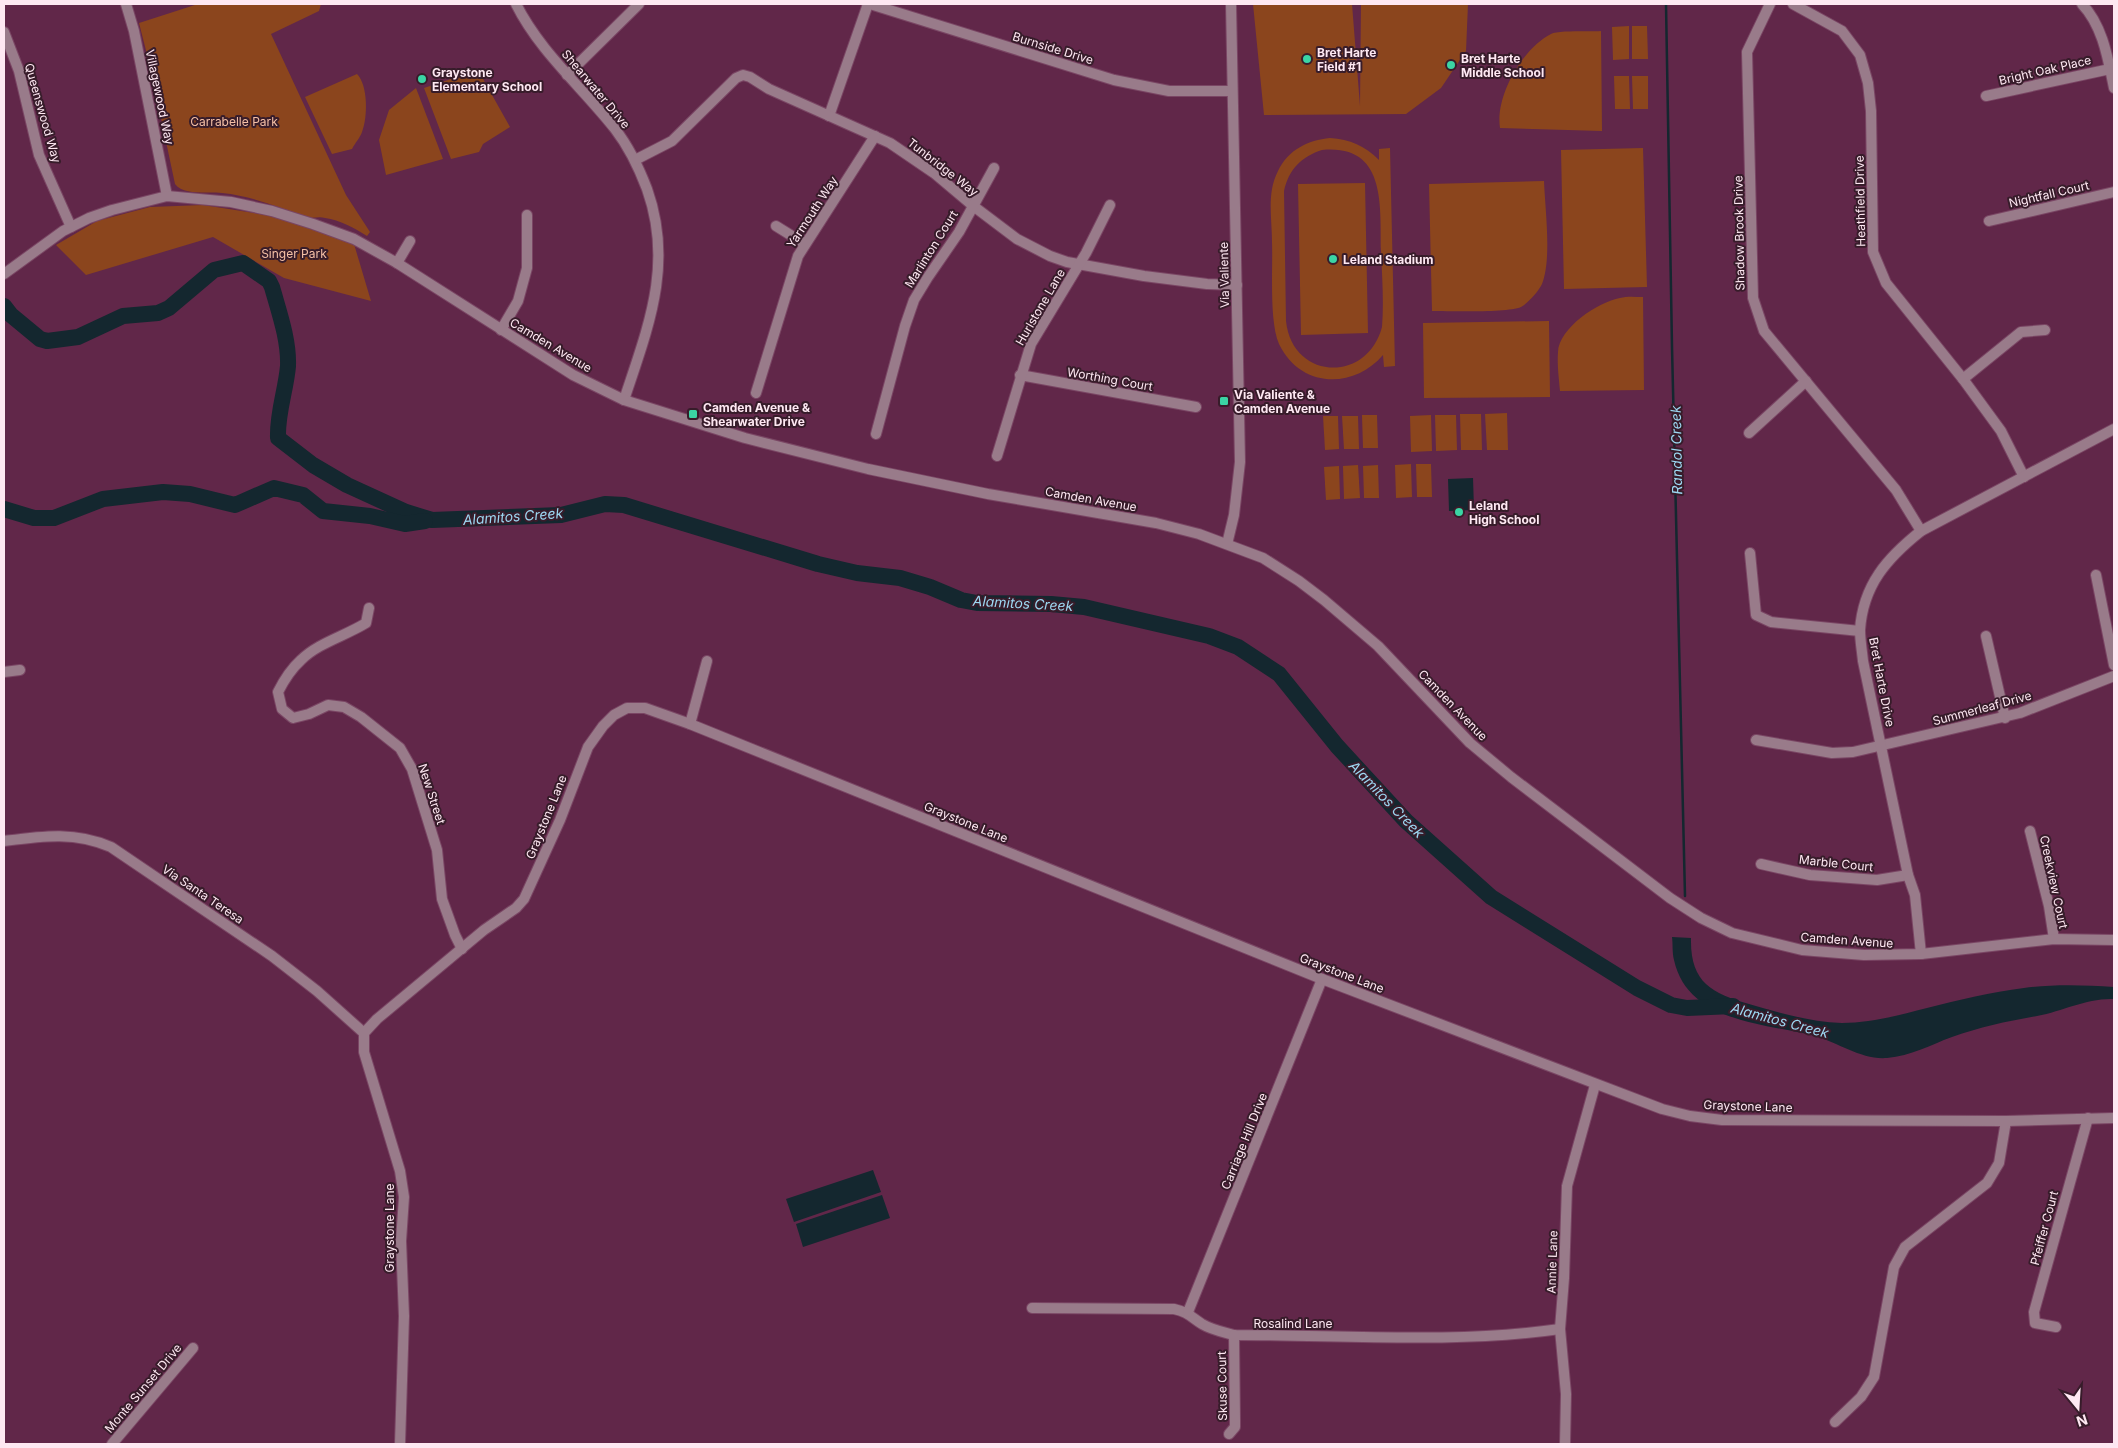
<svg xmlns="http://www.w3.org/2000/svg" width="2118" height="1448" font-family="Inter,sans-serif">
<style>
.green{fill:#8b451d;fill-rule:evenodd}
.water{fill:#14272f}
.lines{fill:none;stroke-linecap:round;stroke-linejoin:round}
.stream{stroke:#14272f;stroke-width:2.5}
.river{stroke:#14272f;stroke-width:16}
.minor-casing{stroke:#7a4664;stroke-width:12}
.tertiary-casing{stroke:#7a4664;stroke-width:12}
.minor{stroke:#997b8a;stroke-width:10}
.tertiary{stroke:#997b8a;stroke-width:10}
.poi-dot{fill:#3bd4a4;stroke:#371c2a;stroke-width:2}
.labels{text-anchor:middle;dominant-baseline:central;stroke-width:4;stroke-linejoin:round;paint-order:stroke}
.street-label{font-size:12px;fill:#fee8f2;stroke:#371c2a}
.poi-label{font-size:12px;font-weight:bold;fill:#fee8f2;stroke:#371c2a;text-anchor:start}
.park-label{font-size:12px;fill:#f5c0a6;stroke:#371c2a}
.water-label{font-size:14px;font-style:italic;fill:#9dd8f2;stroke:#371c2a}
</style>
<rect width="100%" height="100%" fill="#612749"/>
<g class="green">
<path d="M198,4H321L319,11L271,34L346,195L370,232L367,236C354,228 340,220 325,218C319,216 313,219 306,217C278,207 252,196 222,193C208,191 184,196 175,184L150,66L139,23Z"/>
<polygon points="1253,4 1352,4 1360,106 1361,4 1468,4 1466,51 1441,88 1406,114 1264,115"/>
<polygon points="1629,26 1629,59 1613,60 1612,27"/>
<polygon points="1632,26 1647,26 1648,59 1632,59"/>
<path d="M1601,31L1602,131L1500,128C1495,96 1522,49 1551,34C1558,30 1591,32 1601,31Z"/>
<polygon points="478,70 510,127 483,144 479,152 451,159 424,88"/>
<path d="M357,74C368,85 368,117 362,132C360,138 355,143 352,149L332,154L305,97Z"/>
<polygon points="1614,76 1629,76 1630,109 1615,109"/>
<polygon points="1632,76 1648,76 1648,109 1633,109"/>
<polygon points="416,88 443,159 386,175 379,140 389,110"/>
<path d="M1330,138C1350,139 1365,146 1379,160V149L1390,148L1395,366L1384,367L1383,355C1353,390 1300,388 1279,344C1269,321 1273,269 1272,242C1272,225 1269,206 1272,189C1273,183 1275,177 1278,171C1288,150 1308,140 1330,138ZM1322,150C1387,144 1380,206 1381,251C1382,276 1384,302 1382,327C1367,384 1292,380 1286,321L1284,191C1289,169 1301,157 1322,150Z"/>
<polygon points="1643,148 1647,287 1564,289 1561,150"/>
<path d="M1544,181C1545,209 1552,259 1542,284C1538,292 1528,303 1521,307C1507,313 1450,311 1432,311L1429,184Z"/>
<polygon points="1365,183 1368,333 1301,335 1298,184"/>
<polygon points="203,205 273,216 354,244 371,301 284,278 213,237 86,275 56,245 97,221 150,207"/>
<path d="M1643,297L1644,390L1560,391C1559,379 1557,365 1558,352C1559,328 1598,302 1620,298C1627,296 1636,297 1643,297Z"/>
<polygon points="1549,321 1550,397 1424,398 1423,323"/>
<polygon points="1507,413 1508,450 1487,450 1485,414"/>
<polygon points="1460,414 1481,414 1482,450 1461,450"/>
<polygon points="1362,415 1377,415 1378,448 1363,448"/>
<polygon points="1431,415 1432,451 1411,452 1410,416"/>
<polygon points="1435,415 1456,415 1457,450 1436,451"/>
<polygon points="1323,416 1338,416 1339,449 1325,450"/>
<polygon points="1342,416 1358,416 1359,449 1344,449"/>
<polygon points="1411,464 1412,497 1396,498 1395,465"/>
<polygon points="1416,464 1431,464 1432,497 1417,497"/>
<polygon points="1358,465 1360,498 1344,499 1343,466"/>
<polygon points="1378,465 1379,498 1364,498 1363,466"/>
<polygon points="1339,466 1340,499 1326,500 1324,467"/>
</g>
<g class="water">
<polygon points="1473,478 1474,510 1449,511 1448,479"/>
<path d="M1672,937L1691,938C1690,982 1711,993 1749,1004C1780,1013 1810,1022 1842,1023C1870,1023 1900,1015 1927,1008C1959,1000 1991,992 2024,988C2054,984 2084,985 2114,987V999C2086,998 2064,1011 2037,1016C2008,1021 1980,1027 1952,1037C1930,1045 1911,1056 1887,1058C1862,1060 1839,1043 1815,1036C1765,1023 1688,1023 1674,960C1672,952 1673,944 1672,937Z"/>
<polygon points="873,1170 881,1192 794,1222 786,1199"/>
<polygon points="882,1195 890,1218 803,1247 796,1224"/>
</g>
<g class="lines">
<polyline class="stream" points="1666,4 1672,347 1685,896"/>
<g class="river">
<path d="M4,306L11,315L40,339L47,341L78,337L123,316L158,313L169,308L214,270L243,263L269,281L272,287C279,312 289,340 288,366C286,390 277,413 278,438L313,465L347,485L406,512L432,520L561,515L605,504L624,505L818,564L857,573L900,578L930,587L961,600L977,603L1051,604L1084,607L1209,636L1238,647L1279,674L1337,746L1406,821L1491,897L1637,988L1671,1005L1687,1008L1733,1006"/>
<polyline points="4,509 34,518 54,518 103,499 163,492 190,494 235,505 274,488 303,495 323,511 370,516 405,524 425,521"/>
</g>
<g class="minor-casing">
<g id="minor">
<polyline points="126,4 134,31 167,196"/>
<path d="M516,4C540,52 582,87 615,129C629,147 639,168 647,189C674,265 648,327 624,400"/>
<polyline points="870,4 1114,80 1169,91 1232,91"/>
<polyline points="1770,4 1747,52 1753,298 1764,331 1896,490 1921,531"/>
<polyline points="1793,4 1842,31 1860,55 1868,83 1871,111 1873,252 1886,283 1963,379 2001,431 2024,477"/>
<path d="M2082,4C2103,26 2108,59 2114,88"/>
<polyline points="4,32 19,71 39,155 71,227"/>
<polyline points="567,75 639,4"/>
<polyline points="1986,96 2110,69"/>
<polyline points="829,116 868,4"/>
<polyline points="635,160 672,141 736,78 743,75 750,77 769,89 890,143 934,173 972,205 1017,239 1050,256 1067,262 1144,276 1207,284 1237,285"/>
<polyline points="1989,221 2114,192"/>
<polyline points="776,226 805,244"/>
<polyline points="397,263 410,241"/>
<polyline points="501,330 518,301 527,268 527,215"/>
<polyline points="1020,375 1196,407"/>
<polyline points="1963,379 2021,332 2045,330"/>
<polyline points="756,393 798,256 875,136"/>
<polyline points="1749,433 1806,381"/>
<polyline points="876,434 905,326 914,300 928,277 959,232 994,168"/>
<polyline points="997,456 1031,344 1086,253 1110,205"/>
<polyline points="1750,553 1756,615 1771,622 1860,631"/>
<polyline points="2096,575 2114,665"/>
<path d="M369,608L366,623C345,636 318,643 301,660C291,669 284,680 278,692L282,709L293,718L309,714L328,705L344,707L361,717L400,748L412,769L437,850L442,899L455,935L462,949"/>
<polyline points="1986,636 2005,718"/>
<polyline points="4,672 20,670"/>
<polyline points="690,724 707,661"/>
<polyline points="1756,740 1832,753 1853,752 2020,713 2114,676"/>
<polyline points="2030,831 2049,906 2054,939"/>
<path d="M4,841C42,836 75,831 111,847L272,956L317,991L364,1033"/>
<polyline points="1761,864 1810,875 1877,880 1908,875"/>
<path d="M1921,954L1915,895L1908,875L1863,661C1862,651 1860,640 1860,630C1863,585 1887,558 1921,531L2114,429"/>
<path d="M1032,1308L1174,1309C1188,1312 1191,1317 1202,1324C1212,1330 1223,1332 1234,1335C1342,1335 1453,1344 1560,1329"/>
<polyline points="1188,1312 1322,979"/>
<polyline points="2056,1327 2035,1323 2034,1312 2088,1118"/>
<polyline points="1835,1422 1861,1397 1874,1377 1894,1267 1905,1247 1987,1183 1999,1163 2006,1121"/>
<polyline points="1229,1434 1235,1427 1235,1420 1234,1335"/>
<polyline points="112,1444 193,1348"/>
<polyline points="400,1444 404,1316 401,1241 404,1197 400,1171 364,1052 364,1033 377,1019 484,930 516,908 524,899 560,820 588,747 603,726 614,715 627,708 645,708 690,724 1322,979 1662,1109 1690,1116 1722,1120 2006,1121 2114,1118"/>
<polyline points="1565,1444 1566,1394 1560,1329 1564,1278 1567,1186 1595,1085"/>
</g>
</g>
<g class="tertiary-casing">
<g id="tertiary">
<polyline points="4,274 63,231 89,218 112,210 167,196 231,202 272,211 313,224 354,239 397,263 573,375 624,400 745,438 868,469 988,494 1156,523 1199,534 1263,558 1299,581 1324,600 1378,646 1470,743 1511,777 1670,898 1701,918 1732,933 1802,950 1864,955 1921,954 2054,939 2114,940"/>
<polyline points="1227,544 1234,515 1240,462 1231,4"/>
</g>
</g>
<use href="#minor" class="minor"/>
<use href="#tertiary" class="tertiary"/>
</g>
<g class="poi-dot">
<circle cx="1307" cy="59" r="5"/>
<circle cx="1451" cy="65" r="5"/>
<circle cx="422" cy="79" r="5"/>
<circle cx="1333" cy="259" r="5"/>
<rect x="1219" y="396" width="10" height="10" rx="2.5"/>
<rect x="688" y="409" width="10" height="10" rx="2.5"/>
<circle cx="1459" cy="512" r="5"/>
</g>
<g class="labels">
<g class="street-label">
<text transform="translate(1053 48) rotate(17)">Burnside Drive</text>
<text transform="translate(2045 70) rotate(-13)">Bright Oak Place</text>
<text transform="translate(596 89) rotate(50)">Shearwater Drive</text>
<text transform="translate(160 97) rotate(78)">Villagewood Way</text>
<text transform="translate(43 113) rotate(74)">Queenswood Way</text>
<text transform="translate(943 167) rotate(38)">Tunbridge Way</text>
<text transform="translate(2049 194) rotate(-13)">Nightfall Court</text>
<text transform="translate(1860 201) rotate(-91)">Heathfield Drive</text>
<text transform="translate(812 212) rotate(-57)">Yarmouth Way</text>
<text transform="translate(1739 233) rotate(-91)">Shadow Brook Drive</text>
<text transform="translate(931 249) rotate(-58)">Marlinton Court</text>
<text transform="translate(1224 275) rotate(-91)">Via Valiente</text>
<text transform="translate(1040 307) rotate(-60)">Hurlstone Lane</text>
<text transform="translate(551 345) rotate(31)">Camden Avenue</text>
<text transform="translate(1110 379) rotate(10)">Worthing Court</text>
<text transform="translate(1091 499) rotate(10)">Camden Avenue</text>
<text transform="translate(1882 682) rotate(79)">Bret Harte Drive</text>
<text transform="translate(1453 705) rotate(46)">Camden Avenue</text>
<text transform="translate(1982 708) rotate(-15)">Summerleaf Drive</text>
<text transform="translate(432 794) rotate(72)">New Street</text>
<text transform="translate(546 817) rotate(-68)">Graystone Lane</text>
<text transform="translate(966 822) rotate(22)">Graystone Lane</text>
<text transform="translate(1836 863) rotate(6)">Marble Court</text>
<text transform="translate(2054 882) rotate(78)">Creekview Court</text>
<text transform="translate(203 894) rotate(34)">Via Santa Teresa</text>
<text transform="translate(1847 940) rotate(4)">Camden Avenue</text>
<text transform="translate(1342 973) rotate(21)">Graystone Lane</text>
<text transform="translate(1748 1106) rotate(2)">Graystone Lane</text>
<text transform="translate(1244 1141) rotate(-68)">Carriage Hill Drive</text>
<text transform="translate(389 1228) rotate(-90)">Graystone Lane</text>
<text transform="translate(2044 1228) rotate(-75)">Pfeiffer Court</text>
<text transform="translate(1552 1262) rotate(-88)">Annie Lane</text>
<text x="1293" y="1323">Rosalind Lane</text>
<text transform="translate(1222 1386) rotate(-91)">Skuse Court</text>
<text transform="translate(143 1388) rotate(-50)">Monte Sunset Drive</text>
</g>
<g class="poi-label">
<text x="1317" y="52">Bret Harte<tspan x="1317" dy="14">Field #1</tspan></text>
<text x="1461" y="58">Bret Harte<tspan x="1461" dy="14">Middle School</tspan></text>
<text x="432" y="72">Graystone<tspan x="432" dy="14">Elementary School</tspan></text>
<text x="1343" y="259">Leland Stadium</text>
<text x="1234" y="394">Via Valiente &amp;<tspan x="1234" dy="14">Camden Avenue</tspan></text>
<text x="703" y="407">Camden Avenue &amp;<tspan x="703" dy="14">Shearwater Drive</tspan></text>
<text x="1469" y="505">Leland<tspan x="1469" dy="14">High School</tspan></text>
</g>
<g class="park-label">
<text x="234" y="121">Carrabelle Park</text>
<text x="294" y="253">Singer Park</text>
</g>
<g class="water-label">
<text transform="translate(1676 450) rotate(-91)">Randol Creek</text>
<text transform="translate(513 516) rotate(-4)">Alamitos Creek</text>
<text transform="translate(1023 603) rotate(3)">Alamitos Creek</text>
<text transform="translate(1387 799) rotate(46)">Alamitos Creek</text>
<text transform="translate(1780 1020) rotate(15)">Alamitos Creek</text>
</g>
</g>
<rect width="2118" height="1448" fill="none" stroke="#fee8f2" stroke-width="10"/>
<g transform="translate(2078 1408) rotate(162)" stroke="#371c2a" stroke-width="4" paint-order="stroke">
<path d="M0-4L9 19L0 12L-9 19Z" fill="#fee8f2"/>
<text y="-8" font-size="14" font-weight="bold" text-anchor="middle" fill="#fee8f2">N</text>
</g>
</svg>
